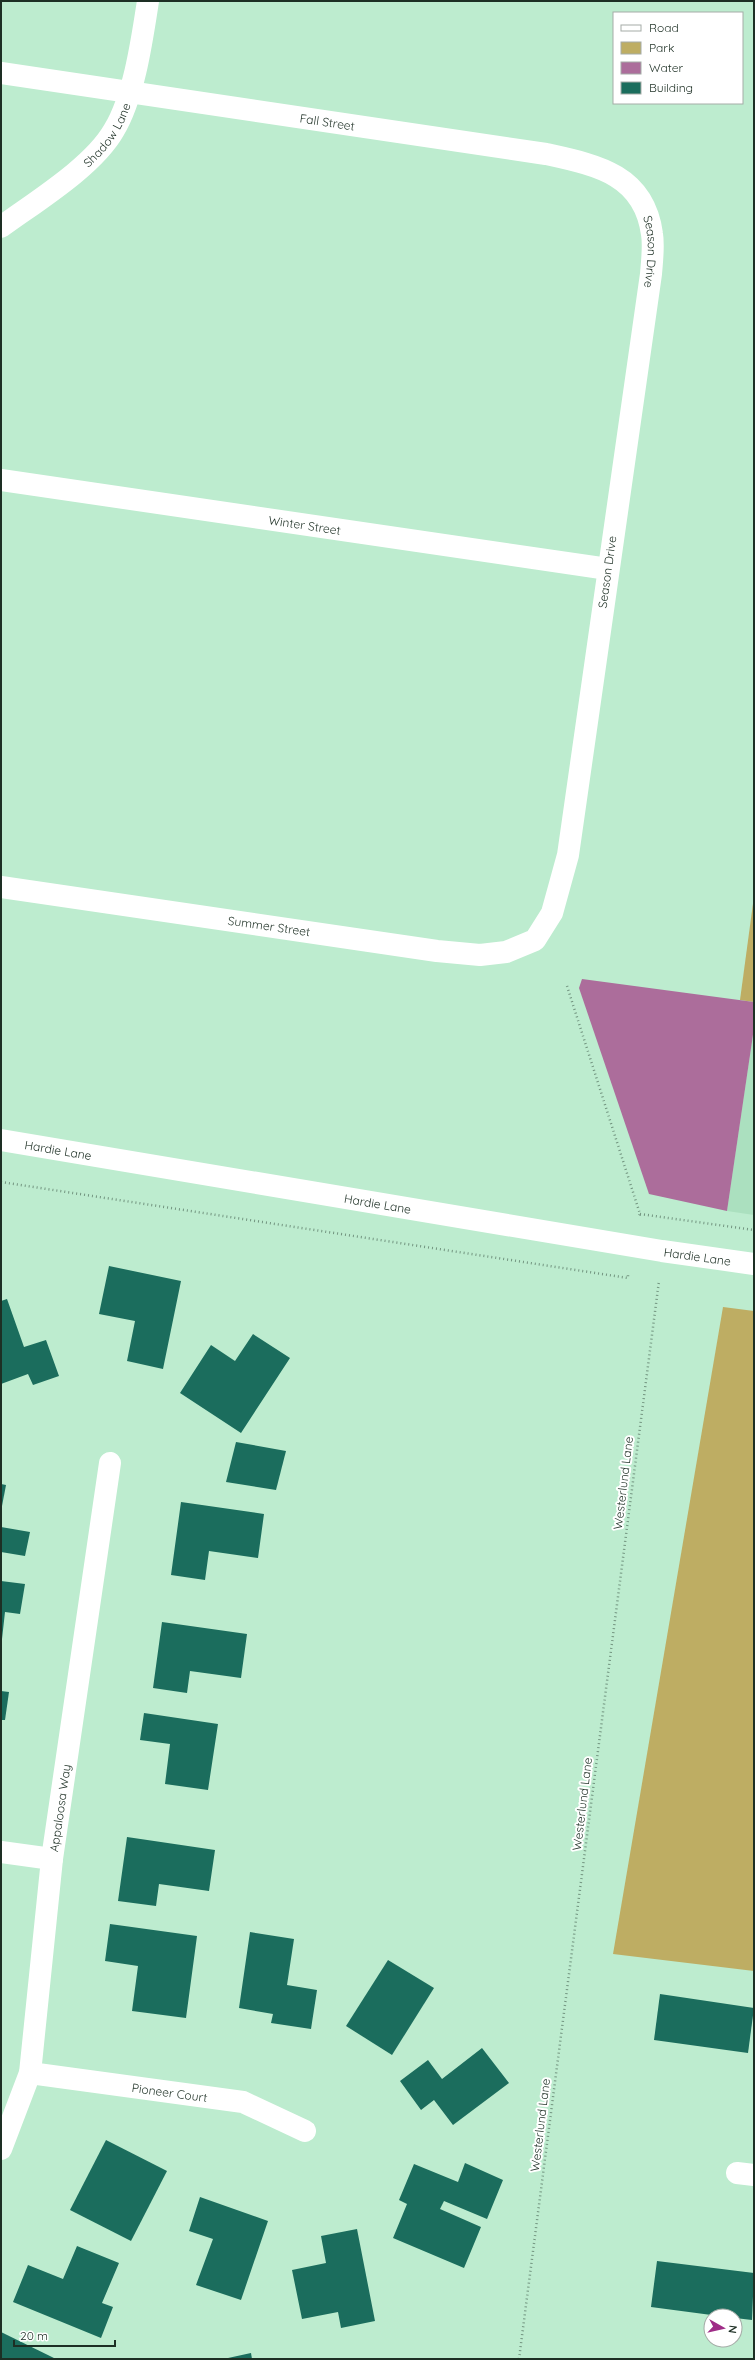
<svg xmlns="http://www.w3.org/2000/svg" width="755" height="2360" font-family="Quicksand,sans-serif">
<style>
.built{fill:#abe0bf}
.green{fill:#bead63}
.water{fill:#ac6d9b}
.building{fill:#1b6d5d}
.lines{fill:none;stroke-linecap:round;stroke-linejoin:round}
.path{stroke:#739580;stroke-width:2.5;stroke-dasharray:1 3;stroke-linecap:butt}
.minor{stroke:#fff;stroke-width:22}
.tertiary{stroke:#fff;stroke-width:22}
.labels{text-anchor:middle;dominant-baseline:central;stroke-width:4;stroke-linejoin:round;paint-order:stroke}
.street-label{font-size:12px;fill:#1d2f24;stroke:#fff}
</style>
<rect width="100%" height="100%" fill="#bdeccf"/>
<polygon class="built" points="754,1028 754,1215 727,1211"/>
<g class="green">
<polygon points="754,896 754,1002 740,1000"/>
<polygon points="723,1307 754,1311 754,1971 613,1954"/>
</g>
<polygon class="water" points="582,979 754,1002 754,1028 727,1211 649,1194 579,988"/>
<g class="building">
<polygon points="109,1266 181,1281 163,1369 127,1361 135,1321 99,1314"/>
<polygon points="7,1299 24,1347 46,1340 59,1376 33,1385 28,1374 1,1384 1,1301"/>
<polygon points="253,1334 290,1358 241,1433 180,1393 211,1345 235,1361"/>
<polygon points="236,1442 286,1451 276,1490 226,1482"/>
<polygon points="1,1484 6,1485 2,1506 1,1506"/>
<polygon points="181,1502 264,1514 258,1558 209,1551 205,1580 171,1575"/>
<polygon points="1,1527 30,1532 25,1556 1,1552"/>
<polygon points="1,1581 25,1584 20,1614 5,1612 2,1639"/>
<polygon points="162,1622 247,1634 241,1678 190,1671 187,1693 153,1688"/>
<polygon points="1,1691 9,1692 5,1720 1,1720"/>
<polygon points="144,1713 218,1724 208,1790 165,1784 170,1744 140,1740"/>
<polygon points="127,1837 215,1850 209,1891 159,1884 156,1906 118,1901"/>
<polygon points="110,1924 197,1936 186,2018 132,2011 138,1966 105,1961"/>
<polygon points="250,1932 294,1939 287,1985 317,1990 311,2029 271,2023 273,2014 239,2008"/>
<polygon points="388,1960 434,1988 392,2055 346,2026"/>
<polygon points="660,1994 754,2008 748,2053 654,2040"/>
<polygon points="482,2048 509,2083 453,2125 434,2100 421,2110 400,2081 428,2060 442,2079"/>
<polygon points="106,2140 167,2171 131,2241 70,2210"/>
<polygon points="465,2163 503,2180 487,2219 444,2201 440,2209 481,2227 464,2268 393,2238 407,2204 399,2200 414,2164 458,2182"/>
<polygon points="200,2197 268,2221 241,2300 196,2285 213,2239 189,2231"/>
<polygon points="357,2229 375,2321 341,2328 338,2312 302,2319 292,2270 326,2263 321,2236"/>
<polygon points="77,2246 119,2263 102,2303 113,2307 101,2338 13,2302 28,2265 63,2279"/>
<polygon points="657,2261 754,2273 752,2320 735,2318 735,2316 719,2316 651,2307"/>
<polygon points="1,2332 56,2359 1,2359"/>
<polygon points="251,2353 252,2359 228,2359 228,2358"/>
</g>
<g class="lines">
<g class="path">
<polyline points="567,986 640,1214 638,1218"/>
<polyline points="1,1182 628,1278 628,1274"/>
<polyline points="640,1214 754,1230"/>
<polyline points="519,2359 659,1281"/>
</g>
<g class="minor">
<path id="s1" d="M1,73L546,154C596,165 644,174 652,234C654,246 652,261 651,274L568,855L552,913L535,940L506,952L480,955L437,951L1,887"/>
<path id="s2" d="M1,227C35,202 93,167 114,130C134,97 142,40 148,1"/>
<path id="s3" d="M1,480L608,569"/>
<polyline points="1,1852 52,1859"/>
<path id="s4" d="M30,2073L243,2102L305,2131"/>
<path id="s5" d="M1,2149L30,2073L52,1859L110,1463"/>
<polyline points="737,2173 754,2175"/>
</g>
<path class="tertiary" id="s6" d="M1,1140L662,1251L754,1264"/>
</g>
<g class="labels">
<g class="street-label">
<text stroke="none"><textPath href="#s1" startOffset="330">Fall Street</textPath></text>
<text stroke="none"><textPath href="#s2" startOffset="142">Shadow Lane</textPath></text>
<text stroke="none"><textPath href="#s1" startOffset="713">Season Drive</textPath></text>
<text stroke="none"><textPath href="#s3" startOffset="307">Winter Street</textPath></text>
<text transform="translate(607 572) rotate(-82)">Season Drive</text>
<text transform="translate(269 926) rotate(8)">Summer Street</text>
<text stroke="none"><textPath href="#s6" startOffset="58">Hardie Lane</textPath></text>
<text stroke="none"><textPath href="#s6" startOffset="382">Hardie Lane</textPath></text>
<text stroke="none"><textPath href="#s6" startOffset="706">Hardie Lane</textPath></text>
<text transform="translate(623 1483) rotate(-83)">Westerlund Lane</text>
<text transform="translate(582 1804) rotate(-83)">Westerlund Lane</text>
<text stroke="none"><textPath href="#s5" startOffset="348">Appaloosa Way</textPath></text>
<text stroke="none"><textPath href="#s4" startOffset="141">Pioneer Court</textPath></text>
<text transform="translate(540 2125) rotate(-83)">Westerlund Lane</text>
</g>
</g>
<rect width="755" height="2360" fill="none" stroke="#1d2f24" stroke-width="4"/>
<rect x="613" y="12" width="130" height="92" fill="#ffffff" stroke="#a5aca7"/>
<rect x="621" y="25" width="20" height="6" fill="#ffffff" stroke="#a5aca7"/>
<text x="649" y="32" font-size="12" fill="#1d2f24">Road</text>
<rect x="621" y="42" width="20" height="12" fill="#bead63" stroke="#a5aca7"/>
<text x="649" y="52" font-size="12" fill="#1d2f24">Park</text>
<rect x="621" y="62" width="20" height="12" fill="#ac6d9b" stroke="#a5aca7"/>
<text x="649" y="72" font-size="12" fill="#1d2f24">Water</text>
<rect x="621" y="82" width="20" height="12" fill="#1b6d5d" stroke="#a5aca7"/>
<text x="649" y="92" font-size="12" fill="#1d2f24">Building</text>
<g transform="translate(723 2328) rotate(98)"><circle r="19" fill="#ffffff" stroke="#a5aca7"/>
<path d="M0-3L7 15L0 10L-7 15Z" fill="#9f2c87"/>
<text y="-6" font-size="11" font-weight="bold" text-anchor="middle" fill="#1d2f24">N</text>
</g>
<path d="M14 2340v6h101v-6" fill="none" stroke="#1d2f24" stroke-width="2"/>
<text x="20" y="2340" font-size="12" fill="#1d2f24" stroke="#ffffff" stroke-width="3" paint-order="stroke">20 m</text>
</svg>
